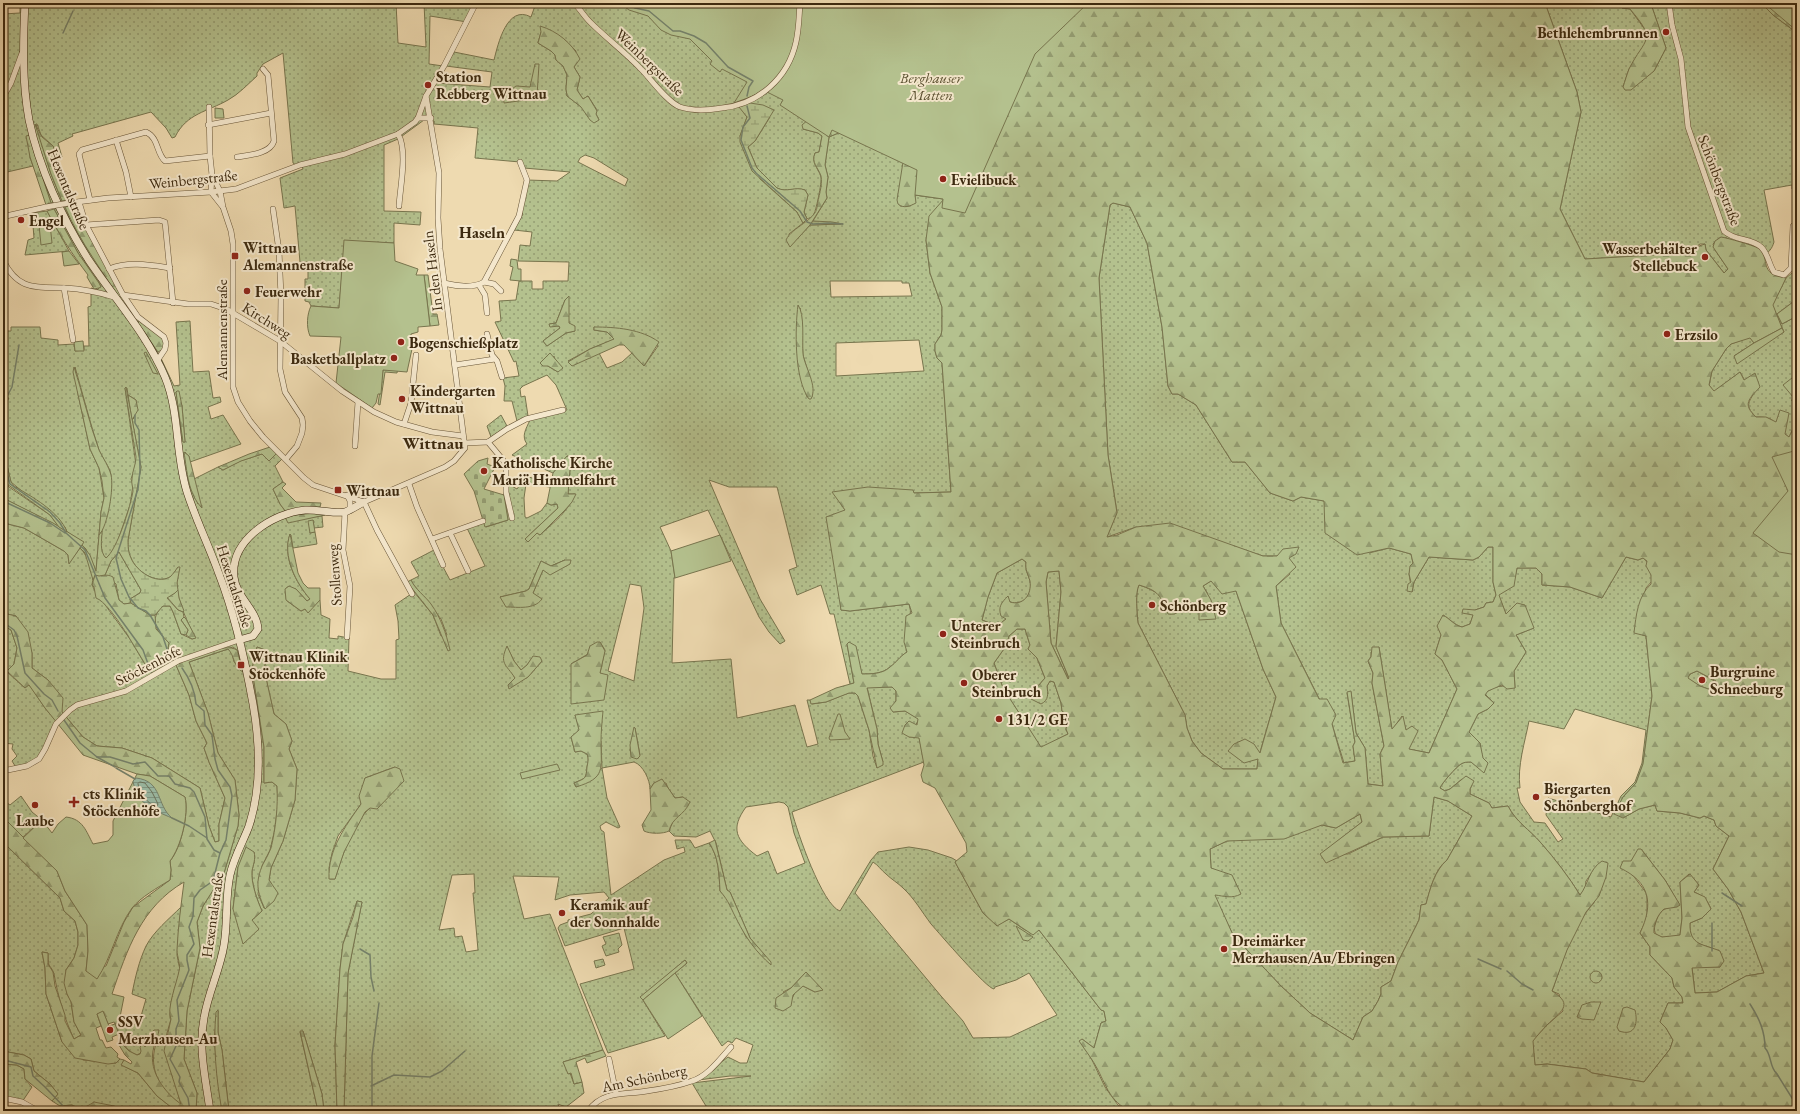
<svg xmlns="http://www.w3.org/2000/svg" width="1800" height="1114" font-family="'EB Garamond',serif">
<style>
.grass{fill:url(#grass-dots);stroke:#78754e;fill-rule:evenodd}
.forest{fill:url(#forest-firs);stroke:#78754e;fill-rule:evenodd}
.wetland{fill:url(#wetland-marsh);stroke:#78754e}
.cemetery{fill:url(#cemetery-stones);stroke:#78754e}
.green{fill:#b4c18e;stroke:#78754e}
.water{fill:url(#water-rules);stroke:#75816a}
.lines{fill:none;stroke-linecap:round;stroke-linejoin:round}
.shore{stroke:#6c725a;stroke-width:1}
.stream{stroke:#75816a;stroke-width:1.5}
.street-casing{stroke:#685537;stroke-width:6}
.secondary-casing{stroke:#3c290f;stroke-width:8}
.street{stroke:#f4e7cc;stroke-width:5}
.secondary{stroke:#f4e7cc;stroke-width:7}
.street-bridge-casing{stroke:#685537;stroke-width:6;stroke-linecap:butt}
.street-bridge{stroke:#f4e7cc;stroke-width:5}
.poi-dot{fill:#8f2418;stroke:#f4e7cc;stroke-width:1.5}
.labels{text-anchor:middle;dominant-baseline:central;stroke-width:4;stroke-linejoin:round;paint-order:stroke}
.poi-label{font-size:15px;font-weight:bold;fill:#3c290f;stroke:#f4e7cc;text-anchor:start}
.street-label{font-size:15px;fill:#3c290f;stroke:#f4e7cc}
.park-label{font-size:15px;font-style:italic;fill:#5a4f2f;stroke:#f4e7cc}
.neighbourhood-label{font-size:16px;font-weight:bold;fill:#3c290f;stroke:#f4e7cc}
.quarter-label{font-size:17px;font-weight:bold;fill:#3c290f;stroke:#f4e7cc}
</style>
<defs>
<pattern id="grass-dots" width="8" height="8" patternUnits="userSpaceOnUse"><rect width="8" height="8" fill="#b4c18e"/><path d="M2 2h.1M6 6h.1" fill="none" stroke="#949d72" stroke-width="1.8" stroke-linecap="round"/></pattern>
<pattern id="forest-firs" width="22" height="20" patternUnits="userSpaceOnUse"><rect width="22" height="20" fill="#b4c18e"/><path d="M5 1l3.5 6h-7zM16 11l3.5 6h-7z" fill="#949d72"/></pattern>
<pattern id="wetland-marsh" width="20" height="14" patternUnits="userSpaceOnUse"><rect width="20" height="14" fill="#b4c18e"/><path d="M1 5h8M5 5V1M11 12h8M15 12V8" fill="none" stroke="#949d72"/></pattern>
<pattern id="cemetery-stones" width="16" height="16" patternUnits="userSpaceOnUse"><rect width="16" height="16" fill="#b4c18e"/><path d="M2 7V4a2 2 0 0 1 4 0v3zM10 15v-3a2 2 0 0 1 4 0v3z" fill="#949d72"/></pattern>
<pattern id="water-rules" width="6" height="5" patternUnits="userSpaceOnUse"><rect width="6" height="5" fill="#9bbba6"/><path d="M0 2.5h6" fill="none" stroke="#809886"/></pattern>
</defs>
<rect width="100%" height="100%" fill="#eedab0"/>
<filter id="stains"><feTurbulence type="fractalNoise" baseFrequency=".005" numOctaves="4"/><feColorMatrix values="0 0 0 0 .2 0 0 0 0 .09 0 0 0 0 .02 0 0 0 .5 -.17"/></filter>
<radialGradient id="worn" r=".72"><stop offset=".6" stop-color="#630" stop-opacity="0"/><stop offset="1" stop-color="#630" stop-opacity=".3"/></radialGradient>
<g class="grass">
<path d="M20,3H396L398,43L426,47L424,3H477L467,22L430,16L429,64L443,66L436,83L490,87L492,72L446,66L454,52L494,60C498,44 507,4 531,17L536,3H803L909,121L900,206H909L915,203V195L944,199L926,240L930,273L942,307V330L941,335L935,344V351L937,358L942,363L951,492L914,493L841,504L845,510L841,610L850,611L909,604C915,622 901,630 907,652C899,657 897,662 890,667C882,674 871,674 861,674L859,664L847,644L854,683L850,684L834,614H830L821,585L797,595L789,570L797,567L777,487H729L709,480L760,599L785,641L780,644L769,632L759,617L708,510L660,527L671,551L675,578H674L672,663L731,659L737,718L795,705L807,747L818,744L807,700H810L812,704L826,702L848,693H855L858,696L869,730L873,756L877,768L883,762L878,744L877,729L867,687H892L896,691V701L893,712L905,711L919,719L909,737H919L924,762L792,812C797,831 822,905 840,911L871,860L878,852L909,847L928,850L952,858L957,861L955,862L983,913L997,925L1009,919L1025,930H1039L1101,1010L1104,1011L1106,1021L1101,1023L1094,1048L1082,1039L1105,1087L1118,1105L1129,1111H709L692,1083L751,1076H730L698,1080L728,1057L740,1063H747L753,1045L736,1038L732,1043L728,1041L722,1046L675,973L687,963L685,960L641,997L665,1036L608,1053L580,984L634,969L624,928L565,946L558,928L560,925L568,922V920L591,914L609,898L604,892L570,895L555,900L559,877L513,876L524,919L550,914L603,1050L563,1062L570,1073L574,1084L582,1082L584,1093L566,1107L558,1104L560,1111H344L348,973L362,902L357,901L343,944L340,969L335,1045L337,1111H324L322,1094L303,1031L300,1032L318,1111H229L222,1050L218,1032V1011L214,1038L222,1111H196L197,1093L184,1059L187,1011L200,948L197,922L203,906L224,873L238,826L239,815L235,780L218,753L208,713L189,662L228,649L232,653L234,662L243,671L237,650L233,647L176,665L189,695L196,721L207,743L204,748L209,762L225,798L219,824V841L215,842L209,826L200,788L152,758L122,748L97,746L83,737L62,712L48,680L32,668V653L16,616L3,613V520L8,524L24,528L64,551L68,555L69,563L80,548C88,556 95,573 92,585L99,599L103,602L130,639L146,666L152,672L174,660L168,648L169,643C157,633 148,619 163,606H170L173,612L181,634L192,639L195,638C187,620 177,602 177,583C176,578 178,572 178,567C176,570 173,575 170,577C156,585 136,571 131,558C128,552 128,546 128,540L141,467L132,420L134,418L136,400L128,395L127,388H125L136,465L131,479L133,485L130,505L116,546L111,555L106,558L102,554C96,528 115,502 111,475C110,467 102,458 99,450C90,423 83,395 75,367L78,394L90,449L99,468L104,498L101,512L96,571L86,549L82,545L83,542L67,532L65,527L11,482L3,449V408L9,398H8L3,404V331H11V327H40L41,338L58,340V345L74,344L75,351L84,350V346H89L88,307L91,306V288L97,290L101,286L78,253L54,209L65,207L70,220L88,250L125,306L139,321L138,323L159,354L174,386L180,385L176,322L190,321L193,372L209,371L213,398L220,397L221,402L208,407L211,419L223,415L241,444L190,462L189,457L185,452C187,471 190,487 198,504L194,479L218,467L223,470L240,461L262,454L269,461L277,453L282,459L275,466L283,482L273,489L280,504L286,512L298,509L320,507V512L296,515L305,518L322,516L323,527L314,528L313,520L310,533L315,532L317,544L293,548L291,535L290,534C282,557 296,583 310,599L307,601L296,589L287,587L285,592L287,601L301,611L305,609L307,611L320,600L321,615L330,619L329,638L338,639V636L349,638L348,671L381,679H396V640L399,639L398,621L395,605L414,592L433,615L441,636L447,635L441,619L413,584L411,580L419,576L411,562L434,550L450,580L485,566L467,528L484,521L486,527L508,520L504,495L510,485L517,489L522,482L526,483L529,477L550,484V487L526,484L524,498L525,517L527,518L541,511L547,503L551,505L557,504L558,508L525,539L537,533L540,535C553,523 569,511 575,494H568L571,457L567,456L553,473L512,455L527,444C521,436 526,429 530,420L567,410L556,385L547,375L523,386L520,389L521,397L525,396L528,416L517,421L512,401H504L505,386L503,378L519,376L516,361L514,362L495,322L501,321L499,301L516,300L519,281H532V289H543V281H568L569,262L518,261L520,245L530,246L532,232L514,230L523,214L521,212L527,180L557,181L570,172L524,168L520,162L475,158L478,128L434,124V121L424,120L398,139L384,145V211L421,212L420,225L394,223V243L345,241L339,308L311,306L309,302L305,301V279H308V262H300L295,206L284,208L280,178L303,169L301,163L296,165L293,163L283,53L263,64L257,73V76C248,84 239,94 228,100C207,112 187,113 175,137L172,138L166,128L151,112L72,134L73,136L58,143L62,157L58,159L53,146L41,135L37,124H36L51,174L62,201L51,203L30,135V157L33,166L3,173V14L20,13ZM541,32L564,39L576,51L574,67L580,77L577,90L583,99L588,96L597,110L596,114L599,120L567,96L566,89L567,75L563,66L556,60L555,55L551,51L538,43ZM744,113L770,117L755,141L748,147L757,168L777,188C787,193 794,187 805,190L808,195L804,212L807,219C809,218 811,218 813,216C816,212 822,182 821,177C818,167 811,164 815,153L819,152L822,136L818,133L803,129L843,131L829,137L825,165L828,177L826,192L827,198L813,221C822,224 832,222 841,224L810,225L790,246L789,234L803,223L797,212L760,179L740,136L747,117ZM585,155L594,158L628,179L625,186L578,162L580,158ZM830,281H902V283H909L912,296L831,297ZM565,300L569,323L575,331L566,333L547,346L543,341L560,328L559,326L550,324L556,323ZM800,308L803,355L812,385V397H807L802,382ZM594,327L658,346L644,366L632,353L622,362L607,368L599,353L568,361L590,349L615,339L607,332L594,330ZM919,340L924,371L836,376V343ZM554,356L558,372L546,365ZM176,392L182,406L185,442H183ZM565,560L543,570L533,593L500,597L526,591L529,589L541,561L551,566ZM630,584L641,586L644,608L634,681L608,671ZM600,642L605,650L600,673L571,664L588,654ZM257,647L268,651L264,669L274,714L286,724L292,741L289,749L297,769L295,800L283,841L271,868L269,880L271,883L264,908L258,894L262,866L270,850L274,833L278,804L277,786L272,782L264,783V747L252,669ZM507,647L514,661L521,670L527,665L533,657L542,661L528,677L508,685L515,678L512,673ZM575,715L601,741L602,768L576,787L574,783C586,778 586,779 587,767C588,761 589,760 587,754L581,751L575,752L571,737L580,730ZM635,728L640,755L632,757L630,750ZM634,762C643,765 650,780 650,789L654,783H666L668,788L675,798L683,797L669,831L674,836L696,837L710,831L716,843L727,890L730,892L750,938L758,948L746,937L729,901L720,891C719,874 719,857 709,843L695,848L690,840H675L677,849L684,847L685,852L664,860L611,895L604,832L601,830L600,826L606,822L618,828L620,827L607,798L602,768ZM395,767L370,808C355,820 340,860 335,879H330L329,868L332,853L338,836L361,804L365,778ZM779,802L784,803L788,807L794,833L805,863L777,874L768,851L757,856C736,840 730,829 746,807ZM254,852C256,859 253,865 252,871C251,883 257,900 262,911L252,920L233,909L238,867ZM873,862C878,865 881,870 886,874C891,879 898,883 903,888C914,898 922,912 931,924C939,933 987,989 994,989L995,987L1016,980L1029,973L1057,1015L1010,1037L973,1038L963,1021L941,996L855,893ZM474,874L475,893H473L478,950L466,952L462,936L455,937L454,928L439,930L452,875ZM806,972L815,992L803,986L795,992L791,1001L783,992L791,988Z"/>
<path d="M1545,3H1617L1622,8L1630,9L1646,31V43L1629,69L1623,87L1654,71L1666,48L1652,7L1648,3H1761L1773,15L1797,33V192L1796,189H1792V185L1764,190L1774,242C1772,249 1769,252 1763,256L1760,251L1726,238H1719L1713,244L1715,250L1728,269L1724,273L1706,250L1705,244H1700L1694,248L1667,246L1654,255L1585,259L1560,209L1581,112L1577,92Z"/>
<path d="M1113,203L1130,207L1147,243L1162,327L1168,386L1172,394H1178L1196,405L1232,462H1245L1270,493L1293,501L1301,497L1324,501L1369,553L1389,548L1411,554L1413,563L1409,574L1412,592L1414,582L1429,557L1473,560L1479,557L1488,547H1493V582L1496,595L1493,602L1486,603L1484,607L1475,610L1470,624L1462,627C1454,625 1450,619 1443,615L1441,635L1435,654L1442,660L1457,689L1429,753L1408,749L1406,730L1402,716L1392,730L1379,647L1371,652V657L1368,661L1373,673L1372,683L1384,746L1380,754L1383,786L1368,784L1365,748L1356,733L1351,692L1347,693L1355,742L1353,746L1355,761L1344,763L1332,724L1281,623L1276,586L1290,574L1277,556H1263L1229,545L1136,527L1107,537L1117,512L1108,455L1099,278L1110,205Z"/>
<polygon points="47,211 69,251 25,255 28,240 34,238 32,213"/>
<path d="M1797,243V299L1777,314L1782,324L1797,316V368L1794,371L1797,374L1792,401L1797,404V426L1793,429L1789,437C1773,428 1780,416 1756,417C1748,409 1746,405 1753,395L1740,372L1714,392L1709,385L1712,371L1726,349L1731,344L1750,337L1754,343L1734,356L1784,332L1772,305L1786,278L1793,272Z"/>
<polygon points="398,368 397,373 385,372 380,405 378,404 383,370"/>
<polygon points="501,415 507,426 491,437 487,426"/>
<polygon points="3,466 7,484 9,487 50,515 59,527 3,498"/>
<polygon points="119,552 141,590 140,593 130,599 131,603 124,604 119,600 116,584 105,575 111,561"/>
<path d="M1626,557L1638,560L1643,558C1650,563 1651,573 1652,581L1646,588L1634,632L1646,636L1652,696L1643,764L1636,783L1623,797V818L1639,809L1655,805L1657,811L1680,813L1700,818L1704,816L1714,820L1716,826L1729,836L1713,869L1728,889L1741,912L1764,973L1746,976L1717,992L1695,993L1692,967H1720L1712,948C1697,944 1689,941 1690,923L1702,918L1711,909C1707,899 1703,896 1694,892L1699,885L1689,874L1680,882L1682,918L1680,935C1667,939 1649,940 1656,922C1657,918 1659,914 1662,911C1667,906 1674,909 1679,904L1665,880L1641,849L1631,861L1632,874L1647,894V918L1640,933L1650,947V955L1672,978L1674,987L1682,997L1683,1003H1668L1660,1022L1666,1028L1673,1040L1670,1049L1644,1082L1592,1073L1586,1069L1547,1064L1535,1065L1532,1041L1547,1025L1563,1011L1559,994L1552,991C1563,961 1572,926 1594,903L1595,868L1586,881L1585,889L1580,895C1569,877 1555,859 1541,843C1529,829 1516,822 1508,806L1492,808L1489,803L1470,794V789L1472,785L1462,779L1450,789L1445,791L1440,788C1441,784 1457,766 1461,764C1464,762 1467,762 1471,762L1484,772L1480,743L1469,732L1478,714L1488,709L1494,703L1485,694C1492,685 1504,685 1515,688L1514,671L1526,652L1516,635L1534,628L1506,614L1498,594C1511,588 1515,581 1517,568H1536L1542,574V585L1570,587L1602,598ZM1575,709L1646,730L1642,763L1635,782L1621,796L1611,817L1548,798L1546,815L1563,839L1558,842L1545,823L1534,822L1520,802L1517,788H1520C1517,766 1525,742 1529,721L1564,729Z"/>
<path d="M1022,559L1026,562C1025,570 1028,574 1030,581C1033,595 1023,606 1010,602L1004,617L1006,619L997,626L982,620L988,597L997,573Z"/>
<polygon points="1059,571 1061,592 1056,646 1069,679 1068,679 1051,643 1046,582 1048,572"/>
<path d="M1211,581L1236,591L1263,669L1276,697L1258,759L1257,769H1223L1201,753L1192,741L1187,728L1185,715L1138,623C1137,614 1135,592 1139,585C1156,590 1167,600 1181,611L1188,603H1199L1208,594L1203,586Z"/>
<polygon points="3,625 11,630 17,648 14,664 7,672 25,688 29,684 45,708 58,723 41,756 17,769 12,761 17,756 12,749 13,744 3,743"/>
<polygon points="1017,629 1025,629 1030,645 1028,649 1037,658 1045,678 1039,685 1048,694 1047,686 1050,681 1054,682 1061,703 1062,711 1069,716 1066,729 1068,734 1041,748 1003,688 994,663 1006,646 1009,636"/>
<polygon points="1697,671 1716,682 1711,690 1700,686 1687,678 1690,674"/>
<polygon points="21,796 32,812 42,820 22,838 3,817 3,800 10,805"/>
<path d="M1434,797L1448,801L1472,816L1447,860C1434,870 1430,890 1426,904L1421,905L1419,920L1398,962L1391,981L1381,987V994L1378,1001L1372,1011L1363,1017L1353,1040L1310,1013L1281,986L1233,935L1214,895L1235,883L1234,879L1211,868L1210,849L1227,841L1322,825L1336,828L1360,814L1362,822L1321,854H1348L1383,837L1429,836Z"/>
<path d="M3,839L6,845L60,898L64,911L75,921L78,932V945L74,958L66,970L67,994L71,1001L74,1022L81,1035L74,1039C64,1018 58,996 54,974C53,970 51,968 49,965C48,962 48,957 48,953L42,952L45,968L46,994L62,1042L83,1060L116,1063L120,1059L124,1060L122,1065L138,1073L157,1096L176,1111H121C106,1101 86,1114 72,1105L60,1106L52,1101L58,1094L50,1084L34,1071L31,1059L24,1055L3,1051Z"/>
<path d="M181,907L177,955L180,970L172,999L170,1017L171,1019L165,1040L181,1105C175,1100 166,1094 162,1087C152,1070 151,1056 158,1038L154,1030C149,1038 145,1052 137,1055C123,1050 120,1037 115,1024L119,1022L132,1025L139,1023L146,999L132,994C135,978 139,961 146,946C154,931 169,919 181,907Z"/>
<polygon points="619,933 622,945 618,949 619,952 606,956 602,946 606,944 603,937"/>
<polygon points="603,959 605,965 596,968 594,961"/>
<polygon points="3,1064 17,1065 24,1069 25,1079 32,1087 22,1102 3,1098"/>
</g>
<g class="forest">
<path d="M1066,3H1545L1577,92L1581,112L1560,209L1585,259L1654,255L1667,246L1693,248L1705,244L1706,250L1724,273L1728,269L1713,247L1715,241L1721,237C1728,238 1752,245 1758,248C1772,259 1757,274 1786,278L1773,305L1782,328L1754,343L1750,338L1731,344L1726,349L1712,371L1709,385L1714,391L1740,372L1744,380L1755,373L1760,387C1749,399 1742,404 1756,417H1766L1776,422L1780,410L1789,413L1785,434L1789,437L1793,429L1797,426V449L1792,453L1787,490L1797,494V1111H1129C1110,1100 1107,1088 1098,1070C1093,1060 1085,1050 1079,1041L1082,1039L1094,1048L1101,1023L1106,1021L1104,1011L1101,1010L1039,930L1033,935L1009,919L997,926L983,913L955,862L967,852L966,843L935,788L923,782L921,775L924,765L919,738L909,737L902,733L905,725L909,721L917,725L918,719L905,711L893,712L890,708L896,701V691L892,687L867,688L877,729L878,744L883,762V765L877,768L869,730L858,696L855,693H849L826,702L811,704L810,700L836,688L854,683L847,644L849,642L856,646L862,674C871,674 883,674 890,667C897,662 899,657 907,652L904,642L906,616L912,613L909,604L850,611L841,610L826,517L845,510L832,492L868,487L913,490L914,493L951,492L942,363L937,358L935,351V344L941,335L942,330V307L930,273L926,240L929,216L944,199L915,195L916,203C910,206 904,209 898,204L897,200L903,162ZM1113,203L1130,207L1147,243L1162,327L1168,386L1172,394H1178L1196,405L1232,462H1245L1270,493L1293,501L1301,497L1324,501L1325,533L1357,555L1389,548L1411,554L1413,563L1410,566L1409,574L1411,582L1408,584L1407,591L1412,592L1414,582L1429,557L1473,560L1479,557L1488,547H1493V582L1496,595L1493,602L1486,603L1484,607L1475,610L1463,609L1462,613L1473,615L1470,624L1462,627C1454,625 1450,619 1443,615L1437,626L1441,635L1435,654L1442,660L1457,689L1429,753L1409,749L1418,731L1412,726L1406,730L1403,716L1392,729L1379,647H1372L1371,657L1368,661L1373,673L1372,683L1384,746L1380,754L1383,786L1368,784L1365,748L1356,733L1351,691L1347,692L1355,742L1353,746L1355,761L1343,763L1332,724L1336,715L1327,699H1319L1281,623L1276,586L1296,567L1289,558L1296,554L1299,547L1283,549L1277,556H1263L1170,523L1136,527L1117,535L1107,537L1117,513L1108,455L1099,278L1110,205ZM1626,557L1638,560L1643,558L1647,561L1646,566L1651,575V584C1638,596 1636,615 1634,633L1646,636L1652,696L1643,764L1636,783L1623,797L1614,814L1623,818L1639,809L1655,805L1657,811L1680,813L1700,818L1704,816L1714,820L1716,826L1729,836L1713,869L1728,889L1741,912L1764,973L1746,976L1717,992L1695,993L1692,968L1720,967L1724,961L1720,951C1704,944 1689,946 1690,923L1702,918L1711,909L1705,897L1694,892L1699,885L1690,874L1680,882L1682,918L1680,935L1662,937L1654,933C1653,925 1658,914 1664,909L1677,907L1680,905L1665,880L1641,849H1638L1631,861H1623L1620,868C1650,882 1654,904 1640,933L1650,947V955L1672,978L1674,987L1682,997L1683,1003H1668L1660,1022L1666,1028L1673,1040L1670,1049L1644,1082L1592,1073L1586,1069L1547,1064L1535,1065L1533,1041C1537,1036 1542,1030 1547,1025C1560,1012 1575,1005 1552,991L1567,950L1586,912L1599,896L1606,877L1608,863L1602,861C1589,869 1588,885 1580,895C1569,877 1555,859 1541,843C1529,829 1516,822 1508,806L1492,808L1489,803L1470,794V789L1474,781L1466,776L1450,789L1445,791L1440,788C1441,784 1457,766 1461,764C1464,762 1467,762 1471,762L1484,773L1488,763L1483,758L1480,743L1469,732L1478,714L1488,709L1494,703L1485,695L1488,691L1502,685L1507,689L1515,688L1514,671L1526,652L1516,635L1534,628L1525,605L1517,603L1506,614L1499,595L1514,586L1517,568H1536L1542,574V585L1570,587L1602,598ZM1022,559L1026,562C1025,570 1028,574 1030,581C1032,595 1023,606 1010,602L1008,596C1001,603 998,607 1001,616L1006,619L997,626L982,620L988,597L997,573ZM1059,571L1061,592L1056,647L1069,678L1068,679L1051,643L1046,582L1048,572ZM1211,581L1222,594L1236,591L1263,669L1276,697L1260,753L1254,744L1245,739L1234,744L1228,751L1244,763L1258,759L1257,769H1223L1201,753L1192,741L1187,728L1185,715L1138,623C1137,614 1135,592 1139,585C1159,591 1160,595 1168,614C1177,616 1182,609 1188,603H1199V620L1216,619L1211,600L1203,586ZM1017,629H1025L1030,645L1028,649L1037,658L1045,678L1039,685L1035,686L1031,699L1041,704C1049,700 1048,694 1047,686L1050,681L1054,682L1061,703L1062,711L1069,716L1066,729L1068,734L1041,747L1003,688L994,663L1006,646L1009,636ZM1697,671L1716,681L1711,690L1700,686L1688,678L1690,674ZM1434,797L1448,801L1472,816L1447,860C1435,870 1430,889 1426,904L1421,905L1419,920L1398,962L1391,981L1381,987V994L1378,1001L1372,1011L1363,1017L1353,1040L1310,1013L1281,986L1233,935L1215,895C1224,896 1232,899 1241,894L1232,875L1211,868L1210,849L1227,841L1284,839L1322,825L1336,828L1360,814L1362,822L1320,854L1326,863L1383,837L1429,836Z"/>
<path d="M1617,3H1648L1652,7L1666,48L1654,71L1631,90H1625L1623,87C1625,81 1627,74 1629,69C1645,37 1658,42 1630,9L1622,8Z"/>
<polygon points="1761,3 1787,3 1797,14 1797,33 1773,15"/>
<path d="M540,26C557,31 572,43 580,59L574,67L580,77L577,90L583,99L588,96L597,111L596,114L599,120L594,123L590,120L581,107L567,96L566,89L567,75L563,66L556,60L555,55L551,51L538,43L541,32Z"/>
<polygon points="535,64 539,64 537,96 533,99 504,103 503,90 512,89 516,86 530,87"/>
<path d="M809,119L843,131L829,137L825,165L828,177L826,192L827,198L810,225L790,247L786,240C792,227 816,220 817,207C818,198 823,185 821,176C818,167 811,163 815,153L819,152L822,136L818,133L803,129L802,125Z"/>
<polygon points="35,124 42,137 53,146 71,199 62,201 51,174"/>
<polygon points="30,135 34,152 51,203 46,205 30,157 26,136"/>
<path d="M73,205L127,306H125C104,274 80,242 65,207Z"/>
<path d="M54,209L78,253L99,283L101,287L99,288L94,289L87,277L88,275C72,254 59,234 47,211Z"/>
<polygon points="424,275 428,275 433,314 437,314 439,325 430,326"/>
<polygon points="569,296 569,323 575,326 575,331 566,333 547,346 543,341 560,328 559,326 550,327 549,324 556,323 565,300"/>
<path d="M798,305C805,314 802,341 803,354C805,368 818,386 811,399H809C794,379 795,328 798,305Z"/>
<polygon points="139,321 162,338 164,342 163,349 158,352 138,323"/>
<path d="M594,327C616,327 641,329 659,342L644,366L624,345H619L572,366L568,362L590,349L614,339L607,332L594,330Z"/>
<polygon points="146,352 158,374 153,373 144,353"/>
<polygon points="550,353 563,368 558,372 548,366 543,366 540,363"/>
<path d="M74,367C83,394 89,423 99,450C103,458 109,467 111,475C114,487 108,526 99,535L101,512L104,498L102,481L99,468L90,449L73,372Z"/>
<polygon points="177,391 179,391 182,406 185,442 183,442 176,392"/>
<polygon points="128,395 136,400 138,410 132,420"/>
<polygon points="270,447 277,453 269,461 262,454 241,461 223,470 218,467 249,454"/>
<path d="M184,452L189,456L202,508C188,494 187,471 184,452Z"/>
<polygon points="567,456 571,457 568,494 576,494 572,502 565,510 540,535 537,533 528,542 525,539 558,508 557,504 551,505 547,503 553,473"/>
<polygon points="283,482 286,484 282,488 296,502 321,503 320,507 298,509 286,512 280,504 273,489"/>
<polygon points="3,498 53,523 84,542 69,564 68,555 64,551 24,528 8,524 3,513"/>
<polygon points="324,512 325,515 288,523 285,517 296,515"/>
<path d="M290,534L298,573L303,583L308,588H320V600L308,613L305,609L301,611L286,600L285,589L289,586L296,589L307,601L310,599C296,583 282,556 290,534Z"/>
<path d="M565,560H571L570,564L550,575L543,570L533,593L542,599C534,610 518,607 506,607L500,597L526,591L529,589L541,561L551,566Z"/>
<path d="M95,575C101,577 106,573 113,577L119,600L124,604L131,603L150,615H155L156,629L169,643L168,648L174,660L152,673L149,670C138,654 112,604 96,598L94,587L92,585Z"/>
<path d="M411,580C415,589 425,596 431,604C441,618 446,633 450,650L448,651L433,615L407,582Z"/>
<polygon points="178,590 179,598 184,611 183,612 178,610 167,597 175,593"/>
<path d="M3,613L16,616L28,632L32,653V668L48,680L63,698L62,712L83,737L97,746L122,748L152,758L200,788L209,826L215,842L219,841V824L225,798L209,762L204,748L207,743L196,721L189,695L176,665C190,658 224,642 237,650L243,672C233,667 235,656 228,649L189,662L208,713L218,753L235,780L239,815L238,826L224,873L203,906L197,922L200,948L187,1011L184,1059L197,1093L196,1111H176L157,1096L138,1073L121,1065L124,1060L131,1064L132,1062L125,1055L119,1045L122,1044L129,1051L137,1055L140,1054L141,1051L140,1047L143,1044L145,1047L154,1030H159C158,1038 154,1043 153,1051C149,1072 165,1093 181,1104L164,1051L171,1019C166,1010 177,982 179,971C181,965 177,957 177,950C178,927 181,905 184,882C141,907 127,950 112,994L124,997L119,1022L115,1024L114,1022L108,1024L103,1012L97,1014L101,1026L96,1028L100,1040H102L106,1048L111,1047L118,1054L117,1057L120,1059L116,1063L108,1064L75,1058L62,1042L46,994L45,968L42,952L48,953V964L53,972L55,986L65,1015V1021L74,1039L81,1035L74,1022L71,1002L67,994L64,983L66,970L74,958L78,945V932L75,921L64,911L60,898L6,845L3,839V817L57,871L65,891L87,925L88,951L86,971L106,966L124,922L133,907L170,880L171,870L170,861C181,848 189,814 185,797L150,776L137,774L83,755L45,708L29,685L25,688L7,671L14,664L17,648L11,630L3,625Z"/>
<polygon points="184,617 186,619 196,638 192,639 186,635 188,630 181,620"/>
<polygon points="597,642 600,642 605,651 600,673 608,675 604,700 571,704 571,664 587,655 590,646"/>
<path d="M507,646L514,661L521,670L527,665L533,656L540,657L542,661L528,677L509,689L508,685L515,678C506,664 499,664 507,646Z"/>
<path d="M257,647L268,651L264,669L274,714L286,724L292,741L289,749L297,769L295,800L283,841L271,868L269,880L278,893L274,901L265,909C257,892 255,882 263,864C266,859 269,853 271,848C276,827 278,807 277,786L272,782L264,783V747L252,669Z"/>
<path d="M603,711C602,722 601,732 601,742C601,769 606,778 576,787L574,783C586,778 586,779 587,767C588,761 589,759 587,754L581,751L575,752L571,737L579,730L575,715Z"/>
<polygon points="838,714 840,714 845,732 850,739 830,740 829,738"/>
<polygon points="634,727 635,728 640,756 637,759 631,757 630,745"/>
<path d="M395,767L400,769L404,781L377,809L370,808L365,812L344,852L335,879H329C328,849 345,827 361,804L359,796L365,778Z"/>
<path d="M662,779L675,798L683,797L690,802C684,816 672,817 669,831C663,834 650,834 644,831L642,825L651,810L650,789L654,783Z"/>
<path d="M715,840L727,890L730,892L750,938L771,962V965C756,952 746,938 737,920C731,909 729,901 720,891C719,874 719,857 709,843Z"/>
<path d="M246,847L254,852C256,859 253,865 252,871C251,883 257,900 262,911L252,920L259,929L243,944L233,909L238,867Z"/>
<polygon points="357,901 362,902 348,973 344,1111 337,1111 335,1045 340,969 343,944 353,917"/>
<polygon points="1016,926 1033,937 1028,941 1023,940"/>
<polygon points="685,960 687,963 643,1000 640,997"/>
<circle cx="1596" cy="977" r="6"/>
<polygon points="806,972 823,990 815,992 803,986 793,995 791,1006 783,1011 775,1008 776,998 791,988"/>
<polygon points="1591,1002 1601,1002 1594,1020 1582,1019 1577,1017 1582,1005"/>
<path d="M1627,1007L1635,1010C1638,1022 1636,1037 1619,1031L1617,1027L1623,1008Z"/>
<path d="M218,1010V1032L222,1050L229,1111H222C216,1078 213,1045 216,1012Z"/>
<polygon points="300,1031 303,1031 322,1094 324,1111 318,1111"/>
<polygon points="603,1050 606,1056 587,1063 585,1058 576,1062 582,1082 574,1084 571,1073 568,1074 563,1062"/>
<polygon points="3,1051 24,1055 31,1059 34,1071 50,1084 58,1094 52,1101 25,1079 24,1069 17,1065 3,1064"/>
<path d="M94,1102L114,1106L121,1111H69L60,1106L72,1105C80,1111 86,1107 94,1102Z"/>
</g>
<g class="wetland">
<path d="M750,103L763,105L774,110L755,141L748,147L757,168L777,188C787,193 795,186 805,190L808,195L804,212L807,219L803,223L797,212L752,171L740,142V136L747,117L739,107Z"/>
<polygon points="813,221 832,222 843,224 810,225"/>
<path d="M126,387L141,467L128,540C128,546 128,552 131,558C136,571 156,585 170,577C173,574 176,570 178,567H180L177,583L178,590L175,593L167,598L178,610L183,612L184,617L181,620L188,630L186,635L181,634L180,631L173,612L170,606H163L155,615H150L131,603L130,599L140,593L141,590L119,552L111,561L105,575L99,576L95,575L93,580L85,553L80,548L82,545L90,555L96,571L99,535L102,531C102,540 99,551 106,558C117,550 131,505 133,491C133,487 131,483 132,479C132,471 136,465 136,457L125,388Z"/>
<path d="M3,449L11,482L14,486C32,497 59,511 67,532L59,527L50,515L7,484L3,466Z"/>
</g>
<polygon class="cemetery" points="488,458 487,464 495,467 484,489 504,495 508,520 485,527 474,491 464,474 478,461"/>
<g class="green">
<polygon points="623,3 1088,3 1035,54 965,213 942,208 943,199 915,195 917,170 832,130 829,137 780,105 783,100 763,90 753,96 734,103 747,82 722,69 720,72 710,64 712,61 690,39 671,35 661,30 648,16 629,10 625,7"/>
<polygon points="1764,3 1787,3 1797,13 1797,31"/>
<polygon points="215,108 223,109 224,118 215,118"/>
<polygon points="50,224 52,243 41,245 39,225"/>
<path d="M344,240L394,243L395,261L418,269L416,275H424L430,326L418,327V332L411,334L412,349L407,372L383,370L381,394H378L376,403L372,408L336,383L341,337L310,336C306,327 307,314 311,306L339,308Z"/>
<polygon points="69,251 79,264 64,266 62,252"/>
<polygon points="511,259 517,260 518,269 521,269 521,281 510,280 513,267 510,266"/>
<polygon points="1797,299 1797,316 1782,324 1777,314"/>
<polygon points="1782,328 1784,332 1737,364 1734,356 1754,343"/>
<polygon points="83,341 84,351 75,351 74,342"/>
<polygon points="1797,368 1797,404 1792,401 1793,397 1783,385 1797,374 1794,371"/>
<polygon points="1797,449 1797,555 1779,552 1753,533 1788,491 1772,457 1794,451"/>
<polygon points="313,520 315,532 310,533 308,521"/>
<polygon points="720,535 731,561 675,578 671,551"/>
<polygon points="557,764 560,770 522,779 520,773"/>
<path d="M137,774L150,776L185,797C189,814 181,847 170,861L171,870L170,880C157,888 141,897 132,908C116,930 112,957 97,979L86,971L88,951L87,925L65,891L57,871L23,838L42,820L52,833L58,824L66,817C83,819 86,831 93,844L108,841L113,835V821Z"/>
<polygon points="675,973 702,1016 668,1039 643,1000"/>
<polygon points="103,1011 109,1026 115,1024 119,1034 112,1037 113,1040 107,1042 97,1014"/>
</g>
<path class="water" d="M136,778C163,781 156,805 172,818C153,810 137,804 133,781Z"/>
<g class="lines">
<path class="shore" d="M140,782L145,783L152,792L158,804L157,806C148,805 139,793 138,784Z"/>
<g class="stream">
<polyline points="627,3 635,8 649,11 673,31 680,31 694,36 706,43 728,67 753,81 749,87 747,96"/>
<polyline points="75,7 77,3"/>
<polyline points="63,33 73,11"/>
<polyline points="747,106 750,118 743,127 741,140 752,168 756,173 800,211 807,222 813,224 828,223 843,224"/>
<polyline points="3,404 12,387 19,345"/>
<polyline points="135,415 135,423 139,430 140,471 138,489 116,558 121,579 129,597 138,608 146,611 150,615 163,637 170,658"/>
<polyline points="3,457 10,484 50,512 60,523 66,533 85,550 105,598 143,650 151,672"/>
<polyline points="3,501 50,523 65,533"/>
<polyline points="3,622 14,630 17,636 25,673 44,694 52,700 58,711"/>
<path d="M182,668C190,679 195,691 196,704L204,711L205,725L212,735L215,759L218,770L230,787L232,796L226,840L220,853"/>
<polyline points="64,720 80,743 97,757 110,757 133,764 145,762 158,776 169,776 175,784 190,788 194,792 205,817 207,839 214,850 220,853 213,881 200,890 194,898 193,916 189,927 194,944 187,955 187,960 189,970 177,1000 179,1021 176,1029 176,1046 170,1059 180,1077 179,1082 188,1098 190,1111"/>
<polyline points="97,757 115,767"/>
<polyline points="116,768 135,779"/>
<polyline points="172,818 189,826 207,838"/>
<polyline points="1722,893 1742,906"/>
<polyline points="360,949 370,955 371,977 374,991"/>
<polyline points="1712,951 1712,923"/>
<polyline points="1478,959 1501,969"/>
<polyline points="1507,971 1522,984 1533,990"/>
<path d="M1750,1004C1759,1018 1765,1031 1765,1048C1772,1055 1769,1067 1777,1074L1797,1106"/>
<polyline points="3,1061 8,1061 31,1067 33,1076 45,1087 65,1108 75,1111"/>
<polyline points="371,1086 394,1075 430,1077 442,1071 465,1051"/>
<polyline points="97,1111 109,1110 110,1111"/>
<polyline points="372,1111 372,1056 379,1003"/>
</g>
<g class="street-casing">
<g id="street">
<path d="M574,3C580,9 584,16 590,22C606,38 625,52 641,69C651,79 667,102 680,107C692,111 710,110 722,108C759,104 788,78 796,42C799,29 799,16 800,3"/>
<path d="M1669,3L1672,25L1681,59L1688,127L1724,231C1734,241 1752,238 1761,247C1768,253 1769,265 1774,272L1784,275L1791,268L1793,226L1797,223"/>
<polyline points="3,97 11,83 22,53"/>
<polyline points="209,107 210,156 212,175 211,192 222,206"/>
<polyline points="418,118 431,118"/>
<polyline points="208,125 271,113"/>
<path d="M398,134C408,150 400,188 399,206"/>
<polyline points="116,140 126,172 131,197"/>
<path d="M237,157C249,155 270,154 274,141L268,75L263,69"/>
<polyline points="212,175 220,191 223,207 231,231 233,244 233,387 238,402 250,421 263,437 304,478 313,485 364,502"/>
<path d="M90,200L79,154L82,150L146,132C159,138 156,153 165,161L210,156"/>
<polyline points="79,202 86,225 123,295 138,317 164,337 166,343 165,349 157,361"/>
<polyline points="69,203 108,198 211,192 236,189 300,165 345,154 398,134 415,122 418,118 426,96 444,66 476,3"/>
<polyline points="273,209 279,251 281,296 280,369 285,392 302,418 303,425 302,433 297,446 286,459"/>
<polyline points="3,210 6,216"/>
<polyline points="6,216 46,207"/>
<polyline points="86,225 159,220 165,222 173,303"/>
<path d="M3,260C18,291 36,287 65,288C83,289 98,292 114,297"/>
<path d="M109,269C128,261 150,265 170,268"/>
<polyline points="484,282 494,284 501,291"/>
<path d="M444,283C456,286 472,289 484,282L519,216L527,180L520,162"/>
<polyline points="479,285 485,295 487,313"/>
<polyline points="64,288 73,340"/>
<polyline points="123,295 188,304 211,304 226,309 280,341 342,391 374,412 396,422 432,432 463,436"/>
<polyline points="487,334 492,355 497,361 502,377"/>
<polyline points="455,365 495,359"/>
<polyline points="404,424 411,403 416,355"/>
<polyline points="488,442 503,460 506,466 506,492 512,518"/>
<polyline points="465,443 488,442 507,429 526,419 563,410"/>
<polyline points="355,446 358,402"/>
<polyline points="409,484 417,507 443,565"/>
<polyline points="347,495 350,501 350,508"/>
<polyline points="364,502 445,467 454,461 465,448 440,249 438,218 439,173 426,96"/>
<polyline points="364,502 377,530 412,594"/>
<polyline points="345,512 343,550 350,586 347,637"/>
<polyline points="450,533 468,571"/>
<polyline points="432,539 483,521"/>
<polyline points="3,771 27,766 39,759 45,749 56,724 70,710 77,705 126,691 178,661 239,640"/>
<polyline points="609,1059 616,1093"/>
<polyline points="3,1098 22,1102 38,1111"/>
<path d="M588,1111C603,1090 625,1095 647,1091C661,1089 678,1086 692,1081C708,1076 720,1059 731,1047"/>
</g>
</g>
<g class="secondary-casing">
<g id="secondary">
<path d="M25,3C23,42 22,82 29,120C39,168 62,218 88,259C114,298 147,334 165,377C180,413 175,454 187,492C196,520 209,546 219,574C235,615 245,660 253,704C260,744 262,786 249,826C243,842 234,857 230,875C225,898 228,922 224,945C220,970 208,993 204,1018C198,1049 206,1080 210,1111"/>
<path d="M239,640L253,636L258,629C257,610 236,597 234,577C230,540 273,513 305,510C315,509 337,514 345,512C351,510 358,505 364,502"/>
</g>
</g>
<use href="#street" class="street"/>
<use href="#secondary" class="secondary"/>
<g class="street-bridge-casing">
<polyline id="street-bridge" points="46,207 69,203"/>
</g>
<use href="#street-bridge" class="street-bridge"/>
</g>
<g class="poi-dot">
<circle cx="1666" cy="32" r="4"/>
<circle cx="428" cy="85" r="4"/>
<circle cx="943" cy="179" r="4"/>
<circle cx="21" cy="220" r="4"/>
<rect x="231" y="252" width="8" height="8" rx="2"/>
<circle cx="1705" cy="257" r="4"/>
<circle cx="247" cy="291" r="4"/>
<circle cx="1667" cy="334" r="4"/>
<circle cx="401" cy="342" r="4"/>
<circle cx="394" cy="358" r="4"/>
<circle cx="402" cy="399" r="4"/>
<circle cx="484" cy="471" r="4"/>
<rect x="334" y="486" width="8" height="8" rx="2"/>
<circle cx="1152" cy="605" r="4"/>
<circle cx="943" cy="634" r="4"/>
<rect x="237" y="661" width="8" height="8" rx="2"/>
<circle cx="1702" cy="680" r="4"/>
<circle cx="964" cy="683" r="4"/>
<circle cx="999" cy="719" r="4"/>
<circle cx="1536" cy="797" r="4"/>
<path d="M72 796h4v4h4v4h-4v4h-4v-4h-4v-4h4z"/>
<circle cx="35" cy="805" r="4"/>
<circle cx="562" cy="913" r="4"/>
<circle cx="1224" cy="949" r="4"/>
<circle cx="110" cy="1030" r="4"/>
</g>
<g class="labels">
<g class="poi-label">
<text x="1658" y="32" text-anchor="end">Bethlehembrunnen</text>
<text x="436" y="76">Station<tspan x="436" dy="17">Rebberg Wittnau</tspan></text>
<text x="951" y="179">Evielibuck</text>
<text x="29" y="220">Engel</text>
<text x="243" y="247">Wittnau<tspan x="243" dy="17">Alemannenstraße</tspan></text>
<text x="1697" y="248" text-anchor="end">Wasserbehälter<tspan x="1697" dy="17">Stellebuck</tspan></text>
<text x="255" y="291">Feuerwehr</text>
<text x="1675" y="334">Erzsilo</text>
<text x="409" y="342">Bogenschießplatz</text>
<text x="386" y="358" text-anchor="end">Basketballplatz</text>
<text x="410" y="390">Kindergarten<tspan x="410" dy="17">Wittnau</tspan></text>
<text x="492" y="462">Katholische Kirche<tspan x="492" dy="17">Mariä Himmelfahrt</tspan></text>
<text x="346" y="490">Wittnau</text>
<text x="1160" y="605">Schönberg</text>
<text x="951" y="625">Unterer<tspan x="951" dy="17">Steinbruch</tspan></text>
<text x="249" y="656">Wittnau Klinik<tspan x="249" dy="17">Stöckenhöfe</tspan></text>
<text x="1710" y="671">Burgruine<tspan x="1710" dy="17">Schneeburg</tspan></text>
<text x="972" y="674">Oberer<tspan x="972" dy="17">Steinbruch</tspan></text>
<text x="1007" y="719">131/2 GE</text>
<text x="1544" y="788">Biergarten<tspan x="1544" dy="17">Schönberghof</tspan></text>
<text x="83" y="793">cts Klinik<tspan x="83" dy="17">Stöckenhöfe</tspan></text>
<text x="35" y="820" text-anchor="middle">Laube</text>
<text x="570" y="904">Keramik auf<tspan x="570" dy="17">der Sonnhalde</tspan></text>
<text x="1232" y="940">Dreimärker<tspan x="1232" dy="17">Merzhausen/Au/Ebringen</tspan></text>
<text x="118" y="1021">SSV<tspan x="118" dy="17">Merzhausen-Au</tspan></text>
</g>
<g class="street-label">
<text transform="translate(650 62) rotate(44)">Weinbergstraße</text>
<text transform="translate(193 179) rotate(-6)">Weinbergstraße</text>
<text transform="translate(1720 180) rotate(69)">Schönbergstraße</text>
<text transform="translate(69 189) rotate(67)">Hexentalstraße</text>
<text transform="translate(432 271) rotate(-97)">In den Haseln</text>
<text transform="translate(267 320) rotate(32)">Kirchweg</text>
<text transform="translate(221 330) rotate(-90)">Alemannenstraße</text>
<text transform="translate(334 575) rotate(-94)">Stollenweg</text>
<text transform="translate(235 586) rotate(72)">Hexentalstraße</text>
<text transform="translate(148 665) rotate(-27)">Stöckenhöfe</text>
<text transform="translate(212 915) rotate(-82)">Hexentalstraße</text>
<text transform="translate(644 1078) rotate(-12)">Am Schönberg</text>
</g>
<g class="park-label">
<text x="931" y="77">Berghauser<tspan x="931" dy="17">Matten</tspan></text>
</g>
<g class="neighbourhood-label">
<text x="482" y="232">Haseln</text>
</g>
<g class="quarter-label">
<text x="433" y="443">Wittnau</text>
</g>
</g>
<rect width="1800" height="1114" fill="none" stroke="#eedab0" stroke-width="16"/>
<rect x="4" y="4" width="1792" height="1106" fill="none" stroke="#3c290f" stroke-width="2"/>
<rect x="8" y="8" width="1784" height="1098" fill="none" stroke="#3c290f"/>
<rect width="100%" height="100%" filter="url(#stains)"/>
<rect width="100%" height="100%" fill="url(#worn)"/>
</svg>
